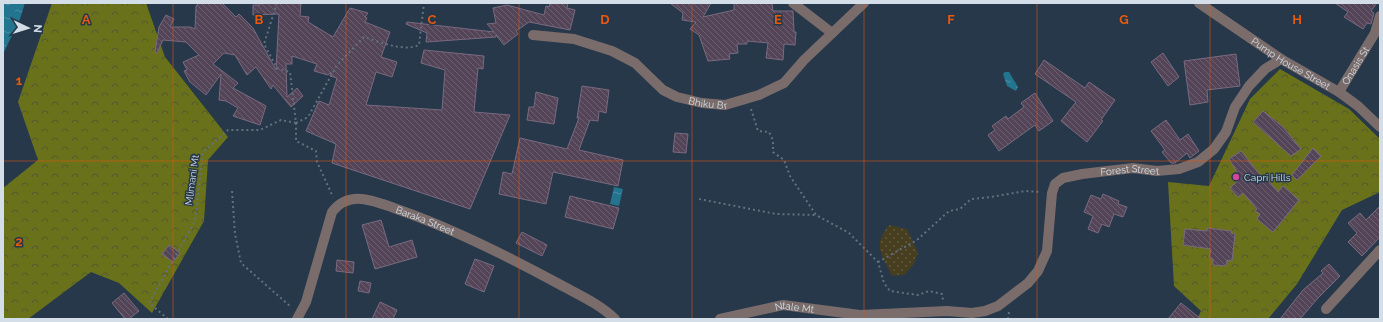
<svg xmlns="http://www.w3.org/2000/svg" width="1383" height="322" font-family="Raleway,sans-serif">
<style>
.forest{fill:url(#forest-crowns)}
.sand{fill:url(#sand-dots)}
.water{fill:url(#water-ripples)}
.building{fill:url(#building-back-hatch);stroke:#7a6a80}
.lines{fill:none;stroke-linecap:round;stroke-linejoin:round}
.path{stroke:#617180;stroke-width:2;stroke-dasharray:2 3;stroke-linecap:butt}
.minor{stroke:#7a6c6b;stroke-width:10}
.grid{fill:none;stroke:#e8590c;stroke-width:1;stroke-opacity:0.55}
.hotel-dot{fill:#d1479c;stroke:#263849;stroke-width:1.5}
.labels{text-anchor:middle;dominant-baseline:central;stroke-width:3;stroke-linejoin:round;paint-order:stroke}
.street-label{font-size:10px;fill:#d3dee9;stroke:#263849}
.poi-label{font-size:10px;fill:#d3dee9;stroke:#263849;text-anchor:start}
.grid-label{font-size:13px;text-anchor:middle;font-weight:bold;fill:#e8590c;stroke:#263849;stroke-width:3;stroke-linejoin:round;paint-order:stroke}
</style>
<defs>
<pattern id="forest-crowns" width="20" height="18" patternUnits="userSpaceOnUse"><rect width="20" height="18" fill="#69721a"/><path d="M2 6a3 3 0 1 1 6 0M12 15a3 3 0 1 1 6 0" fill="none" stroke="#545a30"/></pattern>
<pattern id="sand-dots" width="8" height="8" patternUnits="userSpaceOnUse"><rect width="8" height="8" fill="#463e1e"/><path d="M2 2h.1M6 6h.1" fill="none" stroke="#60593f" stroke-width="1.8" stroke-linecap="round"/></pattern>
<pattern id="water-ripples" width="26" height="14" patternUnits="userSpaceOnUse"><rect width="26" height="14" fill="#23748f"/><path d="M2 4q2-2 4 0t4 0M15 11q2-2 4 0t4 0" fill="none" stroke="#4c8ea4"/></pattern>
<pattern id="building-back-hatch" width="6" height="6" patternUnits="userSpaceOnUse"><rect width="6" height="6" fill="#534458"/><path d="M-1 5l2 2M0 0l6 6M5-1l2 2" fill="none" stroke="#6b5f70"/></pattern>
</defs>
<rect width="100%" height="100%" fill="#263849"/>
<g class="forest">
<polygon points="52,3 146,3 165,57 228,137 208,160 204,221 152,313 119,283 91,272 28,319 3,319 3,188 38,160 18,102"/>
<polygon points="1280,69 1349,109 1380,139 1380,192 1342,210 1297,284 1268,319 1197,319 1201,311 1174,286 1168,182 1209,186 1250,99"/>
</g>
<path class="sand" d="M889,225L907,229L918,253L914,264L904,275L892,276C882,255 872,246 889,225Z"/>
<g class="water">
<polygon points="3,3 25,3 20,19 3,54"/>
<polygon points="1005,72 1009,72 1018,87 1016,91 1007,86 1003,74"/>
<polygon points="614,187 623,189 619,206 610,204"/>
</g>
<g class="building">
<polygon points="199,3 222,3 236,17 239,14 253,28 276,70 279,14 253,15 253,5 260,5 260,3 301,3 300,16 309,17 308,22 333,37 350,8 368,13 365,17 367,18 365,22 390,32 381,57 397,62 392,77 376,72 366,105 442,110 445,70 421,63 424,50 484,56 483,69 478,68 474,112 510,115 470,209 332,163 336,144 306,131 319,101 329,105 337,78 330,76 331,72 328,75 314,71 317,64 292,56 292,64 286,64 287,97 297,88 303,96 291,107 273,85 271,89 256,67 247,75 235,55 224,53 213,64 238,83 233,88 266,106 260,125 233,116 238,108 226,101 219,100 221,74 206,95 190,82 184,71 187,70 183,62 199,55 186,42 163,40 157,53 155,52 159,27 166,15 174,19 170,27 190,27 195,29 196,6"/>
<polygon points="550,3 568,3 567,8 575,10 570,30 529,22 516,31 518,34 504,45 496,35 496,37 426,42 427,33 406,24 407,22 494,32 487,24 496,23 493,8 507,5 544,15 546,6 549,7"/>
<polygon points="670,3 711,3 703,17 734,10 734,3 772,3 773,11 793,11 794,32 796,32 795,45 784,44 783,60 766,58 768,43 747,41 747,44 737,44 738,53 729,54 730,59 708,61 699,35 690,29 696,22 682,20 683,13"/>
<polygon points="1335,3 1377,3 1371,11 1374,13 1371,24 1367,23 1363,29 1344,17 1348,12"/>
<polygon points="1163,53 1179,77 1168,86 1151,62"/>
<polygon points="1236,54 1240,86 1207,90 1208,102 1190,105 1184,61"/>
<polygon points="1044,60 1085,88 1089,82 1115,100 1101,120 1103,121 1087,142 1061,121 1076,102 1035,74"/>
<polygon points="582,86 609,90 606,113 599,111 598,121 590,120 579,150 623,160 618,186 553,172 546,204 499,194 503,172 512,174 520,138 567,149 579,118 577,118"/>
<polygon points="536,92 558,98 554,124 527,120 529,107 534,107"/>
<polygon points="1035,93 1053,121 1039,131 1035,125 999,151 988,135 995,130 992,126 1006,116 1008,119 1024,107 1021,103"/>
<polygon points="1263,111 1283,127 1301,149 1291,156 1253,122"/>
<polygon points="1166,120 1180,140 1188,134 1199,151 1190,158 1187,153 1175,163 1171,163 1162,152 1165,150 1151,131"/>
<polygon points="675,133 688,134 686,153 673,152"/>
<polygon points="1313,148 1321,156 1297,180 1292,175"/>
<polygon points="1241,151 1264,180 1265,176 1278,192 1283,186 1299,200 1273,232 1257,219 1260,214 1255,211 1257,209 1243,193 1238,197 1230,188 1241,178 1229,159"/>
<polygon points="1103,194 1119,201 1118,204 1127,207 1123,217 1114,214 1109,227 1102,224 1098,233 1088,229 1093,216 1084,212 1091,195 1101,199"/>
<polygon points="570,196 619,208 613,229 565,217"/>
<polygon points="1380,206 1380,237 1362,256 1348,242 1357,233 1348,223 1360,213 1366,220"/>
<polygon points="381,220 389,247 412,240 417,257 375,269 362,225"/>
<polygon points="1207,228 1231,231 1231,233 1235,234 1232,261 1227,260 1226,266 1213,265 1213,259 1209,258 1211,249 1183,245 1185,229 1207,231"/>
<polygon points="522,232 547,245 542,256 516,243"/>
<polygon points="169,245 180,253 173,262 162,254"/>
<polygon points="475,259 494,266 484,292 465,284"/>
<polygon points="337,260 354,262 353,273 336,271"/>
<polygon points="1329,264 1340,276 1318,298 1300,319 1280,319 1303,290 1323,273 1321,271"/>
<polygon points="360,281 371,283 369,293 358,291"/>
<polygon points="124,293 139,311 129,319 125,319 112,303"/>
<polygon points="380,302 397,310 393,319 372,319"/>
<polygon points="1181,303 1201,319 1168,319"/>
</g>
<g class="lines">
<g class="path">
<polyline points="277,3 264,44 277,68 290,72 296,123 296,141 316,151 317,162 333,197"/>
<polyline points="751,109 758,131 769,132 773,140 773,152 784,160 790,176 816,215 849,233 878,262 884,283 890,291 918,295 929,291 942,294 943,300"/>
<path d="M296,123L308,117L337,65L364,37C380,42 403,52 419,45L424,3"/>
<polyline points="232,191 235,234 241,263 291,307"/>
<polyline points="699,199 776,214 816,215"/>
<polyline points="878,262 917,240 949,211 960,209 971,199 991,197 1025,191 1041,192"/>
<polyline points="168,319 149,303 195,221 203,152 228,130 260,130 281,120 296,123"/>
<polyline points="1008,319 1009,312"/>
</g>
<g class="minor">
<polyline points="793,3 832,33"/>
<path id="s1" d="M1199,3L1281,59L1339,92L1358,106L1380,127"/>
<path id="s2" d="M533,35L574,39L612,51L635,63L663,90L677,97L702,103L725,105L759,95L784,83L804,60L864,3"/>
<path id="s3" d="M1339,92L1375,33L1380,16"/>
<polyline points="1326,309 1380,250"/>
<path id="s4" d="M297,319L306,302L332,212C340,202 349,198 361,199C375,200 391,207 405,212C458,231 509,257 559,284C577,294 600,304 615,319"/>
<path id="s5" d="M720,319L783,305L860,315L947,311L972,313L985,311L998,306L1028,283L1038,271L1047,251L1052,193L1055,184L1063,178L1082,174L1133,168L1157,171L1179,169L1198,162L1214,149L1226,132L1235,107L1249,86L1265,69L1281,59"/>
</g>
</g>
<path class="grid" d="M173,3V319M346,3V319M519,3V319M692,3V319M864,3V319M1037,3V319M1210,3V319M3,161H1380"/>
<circle class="hotel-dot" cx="1236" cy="177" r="4"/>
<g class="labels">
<g class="street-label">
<text stroke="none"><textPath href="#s1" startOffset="110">Pump House Street</textPath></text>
<text stroke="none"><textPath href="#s3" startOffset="31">Onasis St</textPath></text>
<text stroke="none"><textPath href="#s2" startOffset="193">Bhiku Br</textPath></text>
<text stroke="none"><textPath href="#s5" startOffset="502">Forest Street</textPath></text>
<text transform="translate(192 180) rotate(-82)">Mlimani Mt</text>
<text stroke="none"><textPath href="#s4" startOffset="214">Baraka Street</textPath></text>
<text stroke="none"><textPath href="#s5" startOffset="76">Ntale Mt</textPath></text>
</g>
<g class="poi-label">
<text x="1244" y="177">Capri Hills</text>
</g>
</g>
<g class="grid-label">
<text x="86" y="24">A</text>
<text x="259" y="24">B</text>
<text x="432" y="24">C</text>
<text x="605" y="24">D</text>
<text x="778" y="24">E</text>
<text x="951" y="24">F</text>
<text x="1124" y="24">G</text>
<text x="1297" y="24">H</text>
<text x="19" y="85">1</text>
<text x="19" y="246">2</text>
</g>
<rect width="1383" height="322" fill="none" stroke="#d3dee9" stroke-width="8"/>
<g transform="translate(28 28) rotate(94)" stroke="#263849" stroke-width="3" paint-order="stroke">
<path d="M0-3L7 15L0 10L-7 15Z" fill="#d3dee9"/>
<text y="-6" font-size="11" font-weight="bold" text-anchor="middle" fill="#d3dee9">N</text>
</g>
</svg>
